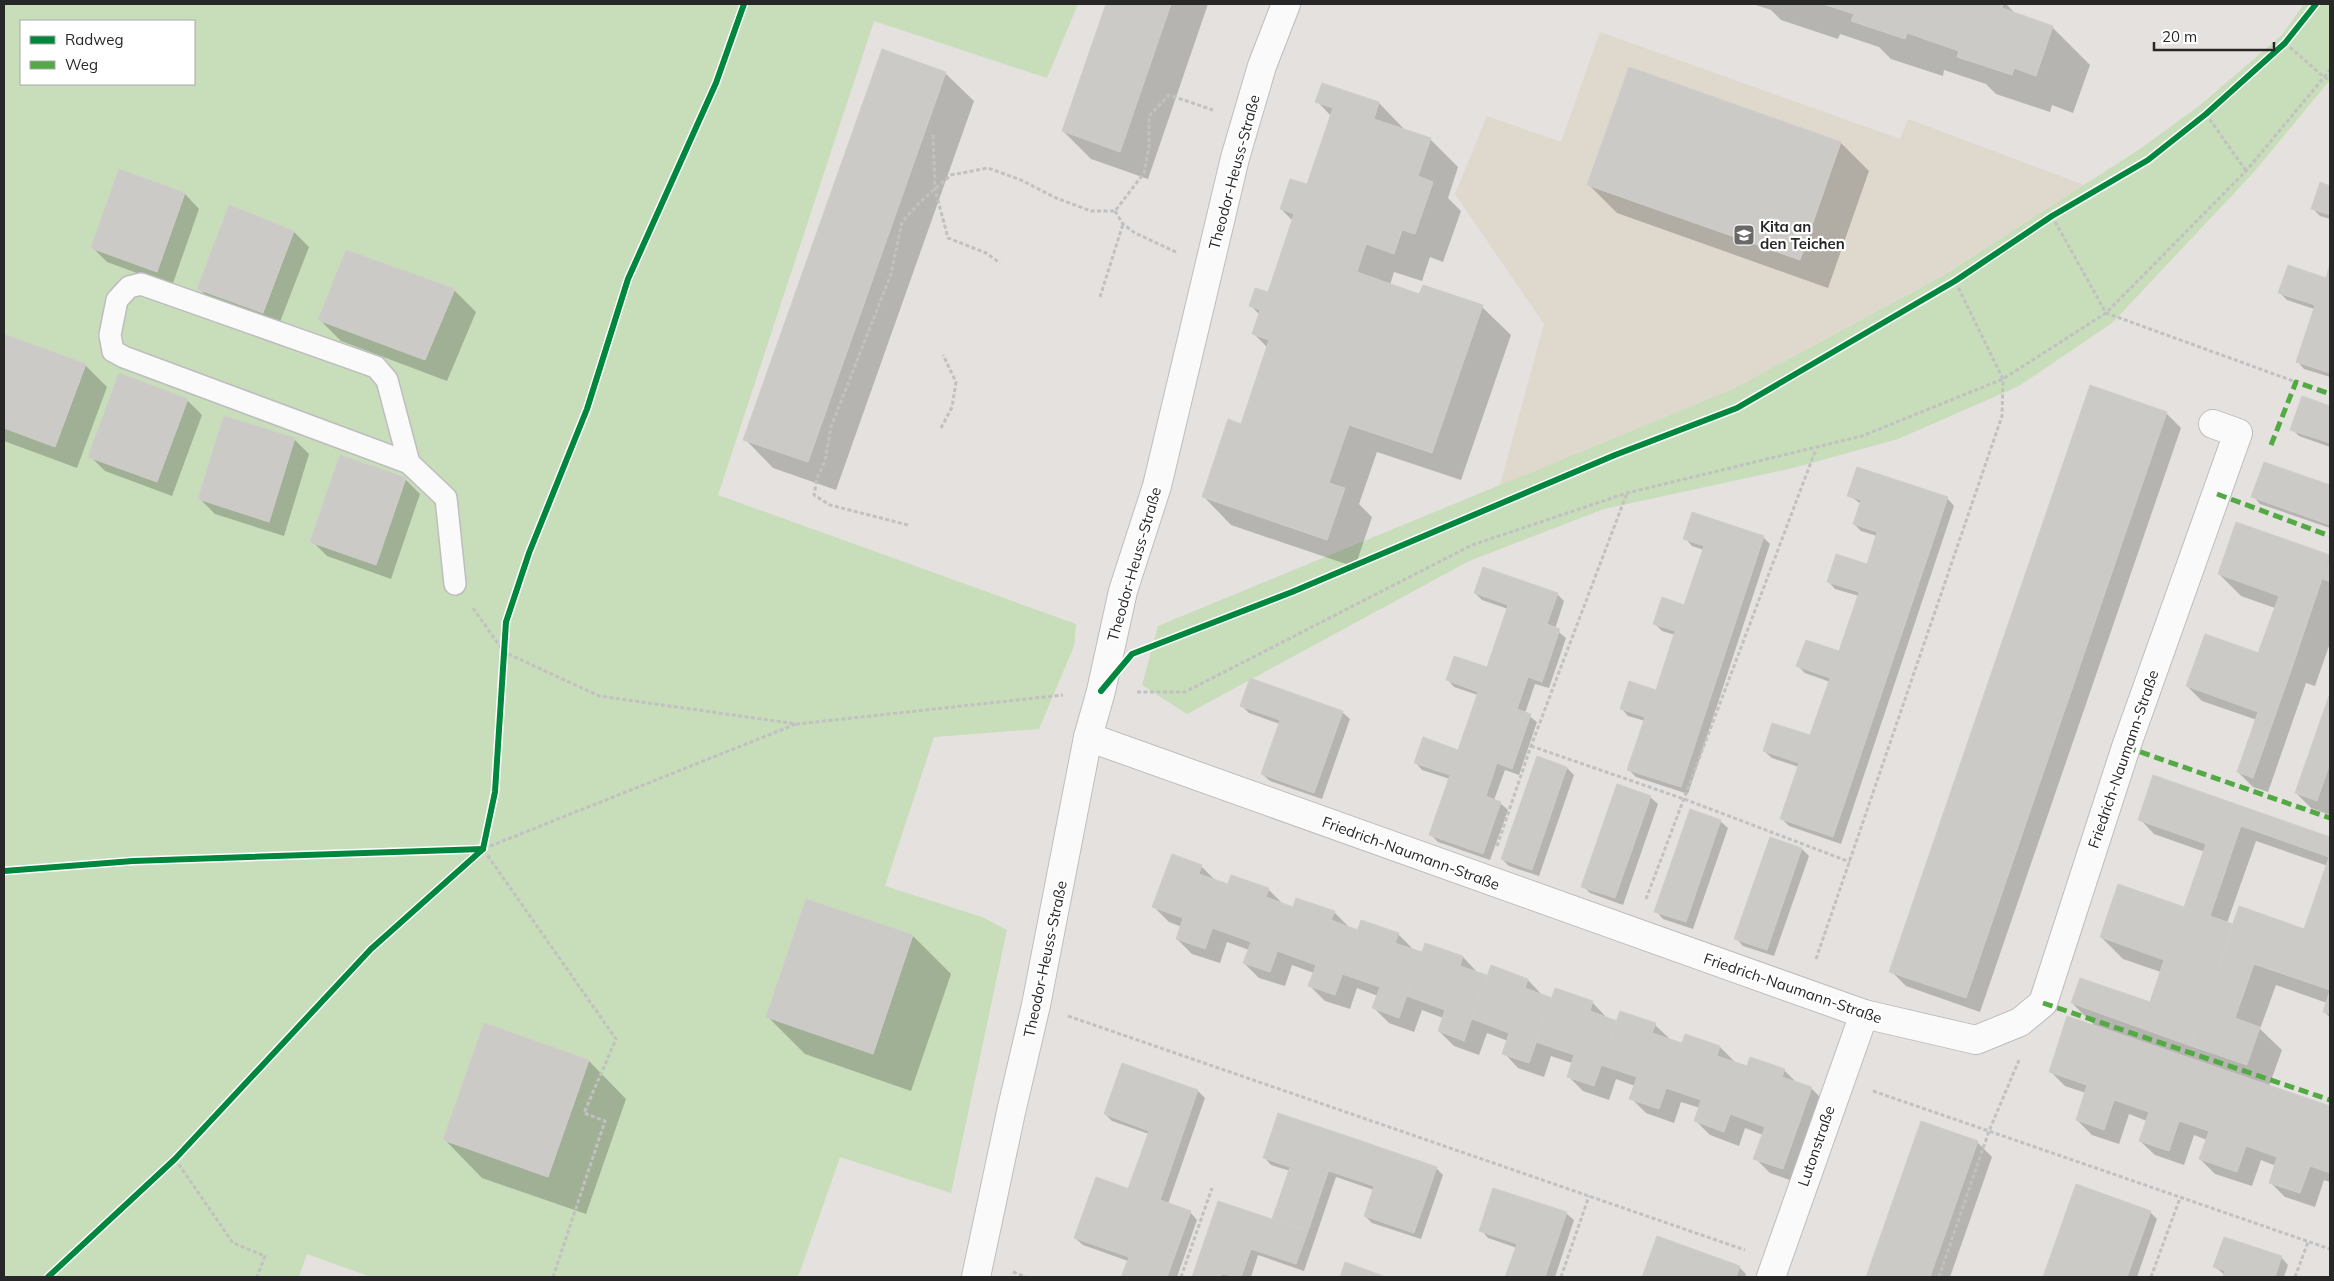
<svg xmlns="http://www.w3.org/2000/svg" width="2334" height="1281" font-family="Mulish,sans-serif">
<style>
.education{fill:#ded8cd}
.green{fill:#c8ddba;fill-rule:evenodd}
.shadow{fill:#0003;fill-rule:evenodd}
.building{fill:#cccac7;stroke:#cfcdca}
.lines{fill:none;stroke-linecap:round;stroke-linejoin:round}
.lane-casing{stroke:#bebdbe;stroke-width:24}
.street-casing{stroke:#bebdbe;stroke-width:30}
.path{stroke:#c2c1c1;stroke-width:3;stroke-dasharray:4 2.5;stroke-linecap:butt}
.lane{stroke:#fbfafa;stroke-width:21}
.street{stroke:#fbfafa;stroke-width:28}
.quiet{stroke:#53aa44;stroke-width:5;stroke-dasharray:10 5;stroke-linecap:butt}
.cycleway-casing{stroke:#fff;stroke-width:9}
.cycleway{stroke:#00873e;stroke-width:6}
.labels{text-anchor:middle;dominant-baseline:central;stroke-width:4.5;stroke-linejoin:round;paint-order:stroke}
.street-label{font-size:15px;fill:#272727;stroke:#fff}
.poi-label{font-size:15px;font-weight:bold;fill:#272727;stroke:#fff;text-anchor:start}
</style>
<rect width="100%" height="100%" fill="#e4e1de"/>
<polygon class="education" points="1600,32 1900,139 1908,119 2084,185 1941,276 1733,389 1500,485 1544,324 1455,194 1487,116 1561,142"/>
<g class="green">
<path d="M4,4H1078L1047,78L874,21L718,495L1076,624L1074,646L1039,729L934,737L885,886L982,917L1007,930L951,1193L840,1157L798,1277H371L307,1254L299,1277H4ZM21,21H194V84H21ZM806,899L913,935L873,1054L766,1017ZM484,1024L589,1060L548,1177L443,1140Z"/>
<polygon points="2304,4 2330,4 2330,80 2254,172 2112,323 2019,386 1898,439 1797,467 1604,509 1469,561 1187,714 1142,685 1158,626 1733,389 1942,276 2140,149 2199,106 2282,35"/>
</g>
<g class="shadow">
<polygon points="1107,4 1208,4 1148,179 1091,159 1063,131"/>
<polygon points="1753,4 2006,4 2017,15 2052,27 2090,65 2073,113 2052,105 2050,112 1996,94 1986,84 1944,70 1943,76 1891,59 1879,47 1840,34 1838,39 1781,20 1771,10"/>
<polygon points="1630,69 1841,143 1869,171 1828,288 1617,213 1589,185"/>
<polygon points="945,73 974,101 836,490 773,468 745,439"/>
<polygon points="1317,101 1379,103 1406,131 1430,139 1458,167 1448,198 1461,211 1443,262 1430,257 1422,281 1394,272 1390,285 1420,295 1423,286 1482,307 1511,335 1461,480 1377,452 1359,504 1372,517 1355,567 1231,525 1203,496 1242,426 1268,348 1254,334 1260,315 1251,306 1269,294 1293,221 1281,209 1307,186 1331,116"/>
<polygon points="2321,184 2330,187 2330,219 2320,216 2313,209"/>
<polygon points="185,194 199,209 172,286 107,262 92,247"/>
<polygon points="229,207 294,232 309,247 278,327 213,303 199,288"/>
<polygon points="2330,268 2330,377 2304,369 2297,361 2314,309 2287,300 2280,293 2326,280"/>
<polygon points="454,290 476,312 447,381 341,341 319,319"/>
<polygon points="7,336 85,365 107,387 77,468 4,441 4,345"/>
<polygon points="2302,398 2330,407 2330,447 2299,436 2292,429"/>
<polygon points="187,400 202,415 172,496 105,471 90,456"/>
<polygon points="2166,413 2181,428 1980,1012 1906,986 1891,971"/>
<polygon points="294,439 309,454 284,536 215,514 200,499"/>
<polygon points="2264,464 2330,487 2330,528 2260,504 2253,496"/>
<polygon points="405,479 420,494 391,579 327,556 312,541"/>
<polygon points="1849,495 1947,498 1954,506 1841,844 1789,826 1782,819 1799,767 1772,758 1764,751 1811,737 1830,682 1805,673 1798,666 1840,653 1859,596 1835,589 1828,581 1868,566 1877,536 1861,531 1854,524 1861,504"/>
<polygon points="2237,524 2330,557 2330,643 2315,686 2306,683 2268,792 2253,787 2238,772 2257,720 2202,701 2187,686 2259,654 2275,608 2241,596 2219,574"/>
<polygon points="1763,537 1770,544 1688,794 1636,777 1629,770 1645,721 1628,716 1621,708 1657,691 1675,635 1662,631 1655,624 1685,606 1704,550 1692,546 1685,538"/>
<polygon points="1475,593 1557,594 1564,601 1555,629 1566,638 1549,688 1535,684 1525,713 1537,722 1519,775 1505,770 1494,800 1500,803 1508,810 1490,860 1438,842 1430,834 1450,779 1422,770 1415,762 1459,751 1478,695 1454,687 1447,679 1487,669 1508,609 1482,600"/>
<polygon points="2330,697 2330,815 2311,808 2296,793"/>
<polygon points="1242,706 1342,712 1350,719 1322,799 1270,781 1262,774 1280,724 1249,713"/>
<polygon points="1567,768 1574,775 1539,876 1509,866 1502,859"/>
<path d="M2154,777L2330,839V1018L2324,1011L2327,1003L2276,985L2260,1029L2282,1050L2269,1086L2330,1107V1182L2324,1180L2315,1207L2285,1197L2270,1182L2276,1166L2261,1160L2252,1186L2215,1174L2200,1159L2207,1140L2194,1135L2184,1165L2155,1155L2140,1141L2147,1121L2129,1114L2119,1144L2092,1135L2077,1120L2086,1093L2065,1086L2050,1071L2097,1028L2072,1003L2151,1004L2161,972L2123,959L2101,937L2185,908L2205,852L2154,834L2140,819ZM2256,841L2328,866L2305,931L2234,925L2227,923Z"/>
<polygon points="1650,797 1658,804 1623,905 1590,893 1583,886"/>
<polygon points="1720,821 1728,828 1693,929 1663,919 1656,911"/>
<polygon points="1770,838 1802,849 1809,856 1774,956 1743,946 1736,938"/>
<polygon points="1201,866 1216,881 1229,886 1232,876 1269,890 1284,905 1293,909 1334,912 1349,927 1358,931 1398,934 1413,949 1423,954 1426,945 1463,957 1478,973 1488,976 1491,967 1528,980 1543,996 1553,999 1592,1002 1607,1018 1617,1022 1655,1025 1670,1039 1683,1044 1686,1036 1720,1047 1735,1062 1748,1067 1784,1070 1798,1084 1811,1088 1826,1103 1798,1183 1770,1173 1755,1158 1763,1135 1745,1128 1739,1146 1710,1135 1695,1120 1700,1108 1681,1102 1674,1123 1646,1113 1631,1098 1635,1086 1616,1079 1609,1100 1583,1091 1568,1076 1572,1063 1551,1056 1544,1077 1518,1068 1504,1053 1508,1041 1487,1033 1479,1055 1454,1046 1439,1031 1443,1018 1422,1010 1414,1032 1389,1023 1374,1008 1378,996 1357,988 1350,1009 1325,1001 1310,986 1314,973 1292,965 1285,986 1259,978 1244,963 1249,950 1227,942 1220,963 1192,954 1177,939 1182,927 1169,922 1154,907"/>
<polygon points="807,900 913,936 951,974 911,1091 805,1054 767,1016"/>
<polygon points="589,1061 626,1099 586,1214 482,1178 445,1140"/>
<polygon points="1123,1065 1198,1091 1205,1098 1168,1204 1190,1212 1197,1220 1177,1277 1123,1277 1128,1261 1083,1245 1075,1238 1129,1191 1149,1134 1112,1121 1105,1114"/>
<polygon points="1279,1114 1436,1168 1443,1175 1421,1239 1372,1223 1365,1216 1374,1190 1336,1177 1304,1271 1258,1255 1251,1277 1194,1277 1219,1202 1273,1220 1290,1171 1271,1165 1264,1157"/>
<polygon points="1922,1122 1977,1142 1992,1157 1950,1277 1868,1277"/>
<polygon points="2076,1186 2150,1212 2157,1219 2137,1277 2044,1277"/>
<polygon points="1566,1213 1574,1220 1555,1277 1507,1277 1517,1248 1488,1238 1481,1230"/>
<polygon points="1658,1238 1739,1267 1746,1274 1745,1277 1644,1277"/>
<polygon points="2281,1257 2288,1265 2284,1277 2225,1277 2225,1275 2215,1267"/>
</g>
<g class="building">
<polygon points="1106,4 1171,4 1120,152 1062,131"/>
<polygon points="1823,4 2003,4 2002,8 2053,26 2036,76 2014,68 2012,75 1957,57 1959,51 1907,33 1905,39 1851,21 1854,14"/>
<polygon points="882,49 946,72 808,462 743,440"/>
<polygon points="1629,67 1841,142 1800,260 1587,185"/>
<polygon points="1322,83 1379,102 1374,119 1431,138 1418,176 1433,182 1415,234 1402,230 1394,254 1366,244 1357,272 1419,294 1423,285 1483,305 1432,453 1349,425 1329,483 1345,488 1327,540 1202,497 1228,419 1241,424 1269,340 1252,334 1260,310 1249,306 1255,288 1268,292 1294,214 1280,209 1290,179 1307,184 1333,108 1315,102"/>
<polygon points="119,169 185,193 157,272 91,248"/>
<polygon points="2320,182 2330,186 2330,215 2311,209"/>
<polygon points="229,205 294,231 263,313 197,289"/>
<polygon points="346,250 455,289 425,360 318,320"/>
<polygon points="2330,264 2330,373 2296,362 2315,305 2278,293 2288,265 2326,278"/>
<polygon points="6,335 86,364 55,447 4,428 4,342"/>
<polygon points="119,373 188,399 157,482 88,457"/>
<polygon points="2090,385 2167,412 1966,998 1889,972"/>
<polygon points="2302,396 2330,406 2330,443 2290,430"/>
<polygon points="224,416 295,438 269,522 198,499"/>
<polygon points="340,455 406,478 376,565 310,542"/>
<polygon points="2264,462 2330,485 2330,525 2251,497"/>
<polygon points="1857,467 1948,497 1833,837 1780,819 1799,763 1763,751 1772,723 1810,735 1830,678 1796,666 1806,640 1839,651 1859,592 1827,582 1836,554 1867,564 1877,532 1853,524 1861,500 1847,496"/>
<polygon points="1692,512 1764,536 1681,787 1627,770 1645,717 1620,709 1629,681 1656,690 1675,631 1653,624 1662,597 1684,605 1704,546 1683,539"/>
<polygon points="2236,522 2330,555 2293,665 2258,653 2279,596 2218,574"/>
<polygon points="2330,559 2330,582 2323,579"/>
<polygon points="1483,567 1558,593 1547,624 1560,629 1542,682 1528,677 1517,709 1531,714 1512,769 1497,763 1486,796 1501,802 1483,854 1429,835 1450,775 1414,763 1423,737 1458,750 1478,692 1446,680 1454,656 1487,667 1508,605 1474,593"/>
<polygon points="2205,634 2293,665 2253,778 2237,772 2258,712 2186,686"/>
<polygon points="1250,678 1343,711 1314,793 1261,774 1280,720 1240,706"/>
<polygon points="2330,693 2330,763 2317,801 2295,793"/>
<polygon points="1537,756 1567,767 1532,870 1501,859"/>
<polygon points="2153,775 2247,808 2210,916 2184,907 2206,844 2138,820"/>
<polygon points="1617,784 1651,796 1615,898 1581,887"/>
<polygon points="2247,808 2330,837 2330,938 2304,929 2329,857 2241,826"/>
<polygon points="1690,809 1721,820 1686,922 1654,912"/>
<polygon points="1770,837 1802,848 1767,950 1734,939"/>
<polygon points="1172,854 1202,865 1199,874 1228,884 1205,949 1176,939 1183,918 1152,907"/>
<polygon points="1231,875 1269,888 1266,897 1293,907 1270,972 1243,963 1251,942 1212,928"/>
<polygon points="2118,884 2233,924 2191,1046 2071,1003 2080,978 2150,1002 2164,960 2100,937"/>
<polygon points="1296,898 1335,911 1331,920 1358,930 1335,995 1308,986 1316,965 1277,951"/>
<polygon points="806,899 913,935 873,1054 766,1017"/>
<polygon points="2239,906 2330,938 2330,990 2254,964 2235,1018 2260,1027 2247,1065 2191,1046"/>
<polygon points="1361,920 1399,933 1395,943 1422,952 1399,1018 1372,1008 1380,987 1342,974"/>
<polygon points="1425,943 1463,956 1460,966 1487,975 1464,1041 1438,1031 1445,1010 1407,996"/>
<polygon points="1491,965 1528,979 1525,988 1552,998 1529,1063 1502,1054 1509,1033 1472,1019"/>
<polygon points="1555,988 1593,1001 1590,1011 1617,1021 1594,1086 1567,1077 1574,1055 1536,1042"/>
<polygon points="2330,990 2330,1014 2323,1012"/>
<polygon points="1620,1011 1656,1023 1652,1033 1682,1043 1659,1109 1629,1099 1637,1077 1601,1065"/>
<polygon points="2067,1016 2330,1106 2330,1173 2310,1166 2300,1193 2269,1183 2277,1157 2246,1146 2237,1172 2199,1159 2209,1131 2179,1121 2169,1151 2139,1141 2149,1112 2114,1100 2104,1130 2076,1120 2087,1085 2049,1072"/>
<polygon points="484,1023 589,1060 548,1177 443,1140"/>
<polygon points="1685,1034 1720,1046 1717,1056 1747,1066 1724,1132 1694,1121 1701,1100 1666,1088"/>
<polygon points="1750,1057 1785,1069 1782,1077 1812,1087 1783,1169 1753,1159 1765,1127 1730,1114"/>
<polygon points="1122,1063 1198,1090 1160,1200 1128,1189 1149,1131 1104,1114"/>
<polygon points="1278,1113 1341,1134 1308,1231 1272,1219 1290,1167 1263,1158"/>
<polygon points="1921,1121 1978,1141 1930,1277 1866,1277"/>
<polygon points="1341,1134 1437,1167 1414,1233 1364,1216 1374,1186 1329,1171"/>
<polygon points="1096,1177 1191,1211 1167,1277 1121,1277 1129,1257 1074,1238"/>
<polygon points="2076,1184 2151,1211 2127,1277 2043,1277"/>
<polygon points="1493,1188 1567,1212 1545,1277 1505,1277 1517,1244 1479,1231"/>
<polygon points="1218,1201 1308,1231 1296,1264 1251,1249 1241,1277 1222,1274 1221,1277 1192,1277"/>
<polygon points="1657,1236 1740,1266 1736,1277 1642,1277"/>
<polygon points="2224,1237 2282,1256 2275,1277 2223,1277 2225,1271 2213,1267"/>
<polygon points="1345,1262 1386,1277 1340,1277"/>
</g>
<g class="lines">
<g class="lane-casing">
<polyline id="lane" points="409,463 387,380 376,367 141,284 129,287 117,300 110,335 113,351 124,357 409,463 446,498 455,584"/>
</g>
<g class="street-casing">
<g id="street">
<polyline points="1088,737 1864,1014 1976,1040 2020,1022 2043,1003 2126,747 2238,433 2213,424"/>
<polyline points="976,1277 1011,1112 1036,1005 1088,737 1101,691 1123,591 1157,486 1235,158 1262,66 1286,4"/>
<polyline points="1771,1277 1864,1014"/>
</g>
</g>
<g class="path">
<polyline points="2285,43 2324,77 2330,80"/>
<polyline points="2206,114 2246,171"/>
<polyline points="933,135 935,189 948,238 986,253 1000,263"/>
<polyline points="1115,211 1123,224 1135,233 1176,252"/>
<polyline points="2052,216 2106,313 2296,382"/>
<polyline points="1100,297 1123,224"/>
<polyline points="941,428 952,407 956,382 943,355"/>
<polyline points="908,525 830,505 814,495 817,478 825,461 831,427 891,274 902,222 920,202 951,175 988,168 1021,180 1056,198 1091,211 1115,211 1144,173 1149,146 1149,116 1169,95 1213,110"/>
<polyline points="473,608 504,652 599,696 797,724 1063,695"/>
<polyline points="1137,692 1185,692 1472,545 1627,493 1862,436 2003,379 2106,313 2246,171 2330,70"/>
<polyline points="1531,746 1684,799 1850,862"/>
<polyline points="1497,846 1531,746 1627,493"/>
<polyline points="1646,899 1816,449"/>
<polyline points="1816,959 2002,416 2003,379 1955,281"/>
<polyline points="1068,1016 1745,1250"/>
<polyline points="1873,1091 2330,1249"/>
<polyline points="175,1159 233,1243 265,1256 257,1277"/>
<polyline points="1013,1272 1026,1277"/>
<polyline points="553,1277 605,1121 584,1113 616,1039 483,849 796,724"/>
<polyline points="1181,1277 1212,1188"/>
<polyline points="1561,1277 1589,1196"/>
<polyline points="1939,1277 1989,1131 2019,1060"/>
<polyline points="2151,1277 2180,1198"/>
<polyline points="2295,1277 2308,1242"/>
</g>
<use href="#lane" class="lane"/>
<use href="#street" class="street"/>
<g class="quiet">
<polyline points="2271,445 2296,382 2330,394"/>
<polyline points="2217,494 2330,536"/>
<polyline points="2126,747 2330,818"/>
<polyline points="2043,1003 2330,1100"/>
</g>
<g class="cycleway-casing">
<g id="cycleway">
<polyline points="1101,691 1132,654 1292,592 1615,455 1737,408 1955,281 2052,216 2148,160 2206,114 2285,43 2316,4"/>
<polyline points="4,871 133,861 483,849"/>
<polyline points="48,1277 175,1159 371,949 483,849 495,792 506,622 529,553 587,409 628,279 716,83 744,4"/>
</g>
</g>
<use href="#cycleway" class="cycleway"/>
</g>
<defs>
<g id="school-square" transform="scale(1.125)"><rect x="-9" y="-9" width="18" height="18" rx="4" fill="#696867" stroke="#fff"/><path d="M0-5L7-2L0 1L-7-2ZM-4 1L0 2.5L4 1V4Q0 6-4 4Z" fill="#fff"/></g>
</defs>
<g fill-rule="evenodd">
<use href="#school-square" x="1744" y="235"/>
</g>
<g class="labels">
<g class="street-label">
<text transform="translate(1234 172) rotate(-75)">Theodor-Heuss-Straße</text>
<text transform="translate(1134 564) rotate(-74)">Theodor-Heuss-Straße</text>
<text transform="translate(2123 759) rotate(-71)">Friedrich-Naumann-Straße</text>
<text transform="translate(1411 853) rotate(20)">Friedrich-Naumann-Straße</text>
<text transform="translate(1045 959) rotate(-78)">Theodor-Heuss-Straße</text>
<text transform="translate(1793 988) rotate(19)">Friedrich-Naumann-Straße</text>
<text transform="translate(1816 1146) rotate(-71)">Lutonstraße</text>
</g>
<g class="poi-label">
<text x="1760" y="226">Kita an<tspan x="1760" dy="17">den Teichen</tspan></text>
</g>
</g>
<rect width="2334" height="1281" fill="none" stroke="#272727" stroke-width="10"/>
<rect x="20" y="20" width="175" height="65" fill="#ffffff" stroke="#a9a9a9"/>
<rect x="30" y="36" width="25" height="8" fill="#00873e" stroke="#a9a9a9"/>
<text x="65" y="45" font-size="15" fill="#272727">Radweg</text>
<rect x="30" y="61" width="25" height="8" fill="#53aa44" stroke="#a9a9a9"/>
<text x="65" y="70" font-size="15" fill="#272727">Weg</text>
<path d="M2154 42v8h120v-8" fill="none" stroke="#272727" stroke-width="2.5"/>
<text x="2162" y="42" font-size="15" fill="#272727" stroke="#ffffff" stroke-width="4" paint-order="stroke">20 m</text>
</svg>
